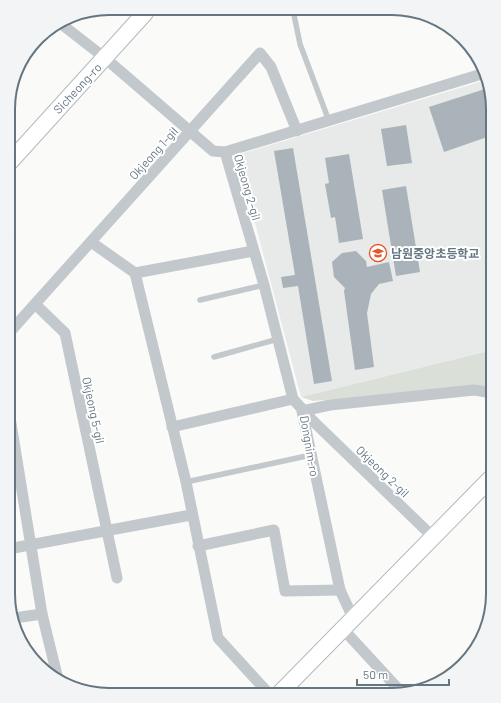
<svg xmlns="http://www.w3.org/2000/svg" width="501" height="703" font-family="Barlow,'Noto Sans KR',sans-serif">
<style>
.built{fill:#e8e9e9}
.green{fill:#dadfd7}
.building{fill:#aab3b9}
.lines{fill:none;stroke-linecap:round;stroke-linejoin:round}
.secondary-casing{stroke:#b3babf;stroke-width:18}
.lane{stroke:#c3c8cc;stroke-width:5.5}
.street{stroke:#c3c8cc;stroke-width:11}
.secondary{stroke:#fff;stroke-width:16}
.labels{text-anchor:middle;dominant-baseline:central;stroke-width:4;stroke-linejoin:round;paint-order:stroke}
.street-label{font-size:12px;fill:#657683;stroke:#fff}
.poi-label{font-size:12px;font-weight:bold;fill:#657683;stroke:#fff;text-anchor:start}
.rim{fill:none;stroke:#657683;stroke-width:2}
</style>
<rect width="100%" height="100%" fill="#fafaf8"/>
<polygon class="built" points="486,80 493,109 493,350 301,397 237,155"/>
<polygon class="green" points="493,350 493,387 473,386 313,401 301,397"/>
<g class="building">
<polygon points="488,88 493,109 493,135 444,152 429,107"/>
<polygon points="406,125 412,163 387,166 381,129"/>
<polygon points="293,148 332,381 314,384 298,286 283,288 281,277 295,275 274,151"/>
<polygon points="349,154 363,239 339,243 335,217 331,218 325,184 329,183 325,158"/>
<polygon points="406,186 420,272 396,276 382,190"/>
<polygon points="356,251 366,261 367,267 389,262 393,281 379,284 371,294 367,313 374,367 355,370 344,291 345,288 334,277 332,262 342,253"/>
</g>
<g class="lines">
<g class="secondary-casing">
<g id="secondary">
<polyline points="9,163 145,13"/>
<polyline points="278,695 493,476"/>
</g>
</g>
<g class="lane">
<polyline points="293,10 300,44 329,121"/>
<polyline points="200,300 264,285"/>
<polyline points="214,357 278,339"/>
<polyline points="186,482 311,455"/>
</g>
<g class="street">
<polyline points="60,23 105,58 213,151 225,152 264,285 293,399 314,422 432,536"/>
<polyline points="9,143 18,152"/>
<polyline points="225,152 485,73"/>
<polyline points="91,242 135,273 253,251"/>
<polyline points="135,273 186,482 218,638 270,695"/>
<polyline points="35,304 65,333 117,578"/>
<polyline points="8,334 260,53 271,67 297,131"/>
<polyline points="8,405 42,614 58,679"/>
<polyline points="172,427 293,399"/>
<polyline points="198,546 274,530 285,591 340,590"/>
<polyline points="8,549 191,515"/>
<polyline points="14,618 42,614"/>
<polyline points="353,618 340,590 302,411 330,405 474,390 493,393"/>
<polyline points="343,629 402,693"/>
</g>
<use href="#secondary" class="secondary"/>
</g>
<defs>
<g id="school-ring" transform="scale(0.9)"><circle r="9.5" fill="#fff" stroke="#e4572e" stroke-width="1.5"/><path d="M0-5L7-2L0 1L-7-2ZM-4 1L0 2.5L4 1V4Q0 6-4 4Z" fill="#e4572e"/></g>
</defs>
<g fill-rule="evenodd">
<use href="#school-ring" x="378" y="253"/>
</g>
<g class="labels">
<g class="street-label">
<text transform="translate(77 88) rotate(-47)">Sicheong-ro</text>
<text transform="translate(153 153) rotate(-48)">Okjeong 1-gil</text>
<text transform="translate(248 187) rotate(74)">Okjeong 2-gil</text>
<text transform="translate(94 410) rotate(78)">Okjeong 5-gil</text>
<text transform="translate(310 446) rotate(80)">Dongnim-ro</text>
<text transform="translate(383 471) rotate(44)">Okjeong 2-gil</text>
</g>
<g class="poi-label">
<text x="391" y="253">남원중앙초등학교</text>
</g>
</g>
<path d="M0 0H501V703H0ZM109 15H392A94 94 0 0 1 486 109V594A94 94 0 0 1 392 688H109A94 94 0 0 1 15 594V109A94 94 0 0 1 109 15Z" fill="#f3f4f5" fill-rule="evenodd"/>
<path class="rim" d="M109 15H392A94 94 0 0 1 486 109V594A94 94 0 0 1 392 688H109A94 94 0 0 1 15 594V109A94 94 0 0 1 109 15Z"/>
<path d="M357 679v6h92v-6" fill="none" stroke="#657683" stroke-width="2"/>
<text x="363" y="679" font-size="12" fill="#657683" stroke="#ffffff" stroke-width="3" paint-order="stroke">50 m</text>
</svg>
